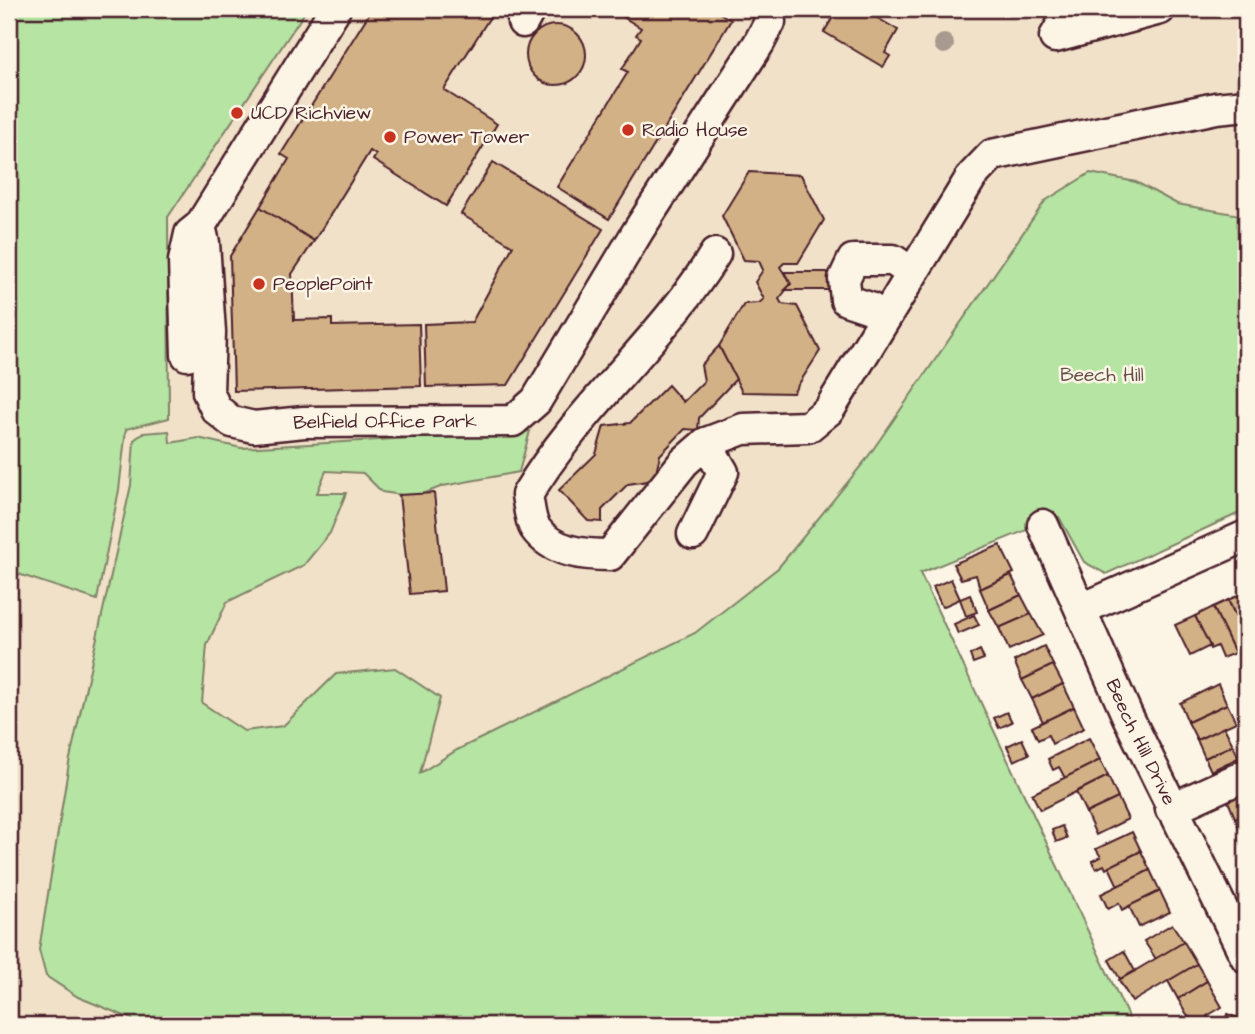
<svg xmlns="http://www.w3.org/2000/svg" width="1255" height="1034" font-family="'Architects Daughter',sans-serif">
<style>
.built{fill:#f0e1c8}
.green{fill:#b5e4a3;stroke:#808267;stroke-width:2}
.building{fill:#d3b186;stroke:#4a1f2b;stroke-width:2}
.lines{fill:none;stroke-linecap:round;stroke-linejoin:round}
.minor-casing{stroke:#4a1f2b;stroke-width:35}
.minor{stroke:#fcf5e5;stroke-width:30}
.tree{fill:#a99a8f}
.poi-dot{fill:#c8321e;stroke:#fcf5e5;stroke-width:2.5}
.labels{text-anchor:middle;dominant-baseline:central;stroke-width:5;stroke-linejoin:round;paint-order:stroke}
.poi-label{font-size:19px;fill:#4a1f2b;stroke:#fcf5e5;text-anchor:start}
.park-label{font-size:19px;fill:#655049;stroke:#fcf5e5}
.street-label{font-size:19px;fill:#4a1f2b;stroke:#fcf5e5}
</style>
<rect width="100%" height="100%" fill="#fcf5e5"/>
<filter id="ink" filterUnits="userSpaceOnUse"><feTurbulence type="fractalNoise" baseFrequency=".0143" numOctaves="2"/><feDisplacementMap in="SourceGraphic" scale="14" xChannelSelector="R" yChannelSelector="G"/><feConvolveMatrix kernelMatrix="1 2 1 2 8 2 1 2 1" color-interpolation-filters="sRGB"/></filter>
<g filter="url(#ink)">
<polygon class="built" points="9,9 1246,9 1246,216 1177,204 1136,182 1045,201 865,461 1132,1025 9,1025"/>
<g class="green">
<polygon points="9,9 307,9 168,217 169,418 126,429 119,490 97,600 9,571"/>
<polygon points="1090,173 1136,182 1177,204 1246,216 1246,510 1106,574 1084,562 1059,517 920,573 1132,1025 134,1025 132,1019 78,997 46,976 39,950 69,763 131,485 134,440 143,433 169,431 170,443 198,438 241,448 530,431 519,472 443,486 415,497 382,492 363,473 326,471 317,493 346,493 330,533 304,565 227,602 207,645 202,703 244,731 283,726 336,674 395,668 440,698 420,773 457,750 695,633 778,568 865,461 1045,201"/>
</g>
<g class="building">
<polygon points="372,9 495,9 444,90 497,124 446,206 373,160 376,155 370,151 314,241 260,207 289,159 281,154"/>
<polygon points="610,9 713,9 731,20 609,219 557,187 628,72 622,69 641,38 636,35 641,28"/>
<polygon points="838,9 862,9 898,30 885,53 890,56 883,67 824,32"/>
<circle cx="556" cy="55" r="30"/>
<polygon points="493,162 603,229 508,385 426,387 424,324 472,322 513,246 461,214"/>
<polygon points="749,172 801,175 824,220 798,263 784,263 780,267 791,284 779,299 782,304 797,306 820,351 793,393 742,392 719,346 744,304 759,303 764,299 755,282 763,270 759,261 744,260 722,216"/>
<polygon points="260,207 314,241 292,274 294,320 332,319 332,326 419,324 421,386 234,391 230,256"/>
<polygon points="784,272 827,272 834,281 828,290 785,290 791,284"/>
<polygon points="719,346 736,379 699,418 698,430 685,429 660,455 654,480 628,484 602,510 602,522 588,521 559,490 596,454 604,426 630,423 668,385 683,402 704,381 701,365"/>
<polygon points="434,493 444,591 410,594 399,495"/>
<polygon points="1000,545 1014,573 980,589 976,575 961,579 953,564"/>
<polygon points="1011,575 1021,595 989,610 980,589"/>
<polygon points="951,579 960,599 942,607 933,587"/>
<polygon points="1246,592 1246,638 1228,600"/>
<polygon points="970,595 977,612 966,616 960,599"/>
<polygon points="1021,595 1031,614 999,628 989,610"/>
<polygon points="1228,600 1246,639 1246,647 1235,653 1213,607"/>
<polygon points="1213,607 1235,653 1222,658 1217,646 1210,649 1195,616"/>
<polygon points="1031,614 1043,635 1009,650 999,628"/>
<polygon points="974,615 979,625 958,634 954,624"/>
<polygon points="1195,616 1210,646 1190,656 1175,625"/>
<polygon points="1044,646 1053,665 1022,680 1014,661"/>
<polygon points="980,650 984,659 973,663 970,655"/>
<polygon points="1053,665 1063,684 1032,699 1022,680"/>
<polygon points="1063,684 1074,707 1043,722 1032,699"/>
<polygon points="1218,684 1227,704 1188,722 1180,703"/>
<polygon points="1227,704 1236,722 1197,740 1188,722"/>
<polygon points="1074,707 1084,728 1052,744 1048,735 1038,740 1032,727"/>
<polygon points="1007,712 1012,722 999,728 994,718"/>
<polygon points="1224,727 1233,745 1205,758 1197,740"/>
<polygon points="1089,738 1100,760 1065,778 1059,767 1053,770 1048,759"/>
<polygon points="1022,739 1029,754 1014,761 1007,746"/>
<polygon points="1233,745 1239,758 1211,771 1205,758"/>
<polygon points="1246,754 1246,768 1217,782 1211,771"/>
<polygon points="1100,760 1108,776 1040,810 1032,794"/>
<polygon points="1108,776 1118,798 1086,813 1076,792"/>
<polygon points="1246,785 1246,813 1235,818 1225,794"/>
<polygon points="1118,798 1128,819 1096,835 1086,813"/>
<polygon points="1246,813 1246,837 1244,839 1235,818"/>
<polygon points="1062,826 1067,838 1056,842 1052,830"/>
<polygon points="1132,832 1141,851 1106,869 1104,865 1096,869 1092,861 1101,857 1096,849"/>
<polygon points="1141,851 1150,870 1118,886 1109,867"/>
<polygon points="1150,870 1160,891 1122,910 1119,903 1108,909 1101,894"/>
<polygon points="1160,891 1170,912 1139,927 1129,906"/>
<polygon points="1172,924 1184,942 1156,959 1144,941"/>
<polygon points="1184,942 1197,964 1132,1002 1119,980"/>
<polygon points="1124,951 1135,971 1120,979 1109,960"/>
<polygon points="1197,964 1207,981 1178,999 1168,981"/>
<polygon points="1207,981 1222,1007 1207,1016 1211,1023 1193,1025 1178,999"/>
<polygon points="1228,1014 1246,1022 1246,1025 1223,1025"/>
</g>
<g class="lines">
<g class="minor-casing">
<g id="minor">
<polyline points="1071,9 1055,37 1160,9"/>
<polyline points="523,22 530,9"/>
<path id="s1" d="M200,226L204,243L210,332L208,392L216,409L232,422L254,427L304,422L513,421L536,401L638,231L759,43L770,22L768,9"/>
<path d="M715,254C662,341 579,407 527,495C529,505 530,520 535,528C552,552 583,555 610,555L684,462L706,443L743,429L808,427L829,410L972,176L992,155L1216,108L1246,105"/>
<polyline points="885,318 870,308 846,300 844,279 853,260 893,260 912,273"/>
<polyline points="187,355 184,261 190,234 200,226 335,9"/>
<path id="s2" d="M1043,525L1127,715L1246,957"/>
<polyline points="693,534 723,472 706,443"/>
<polyline points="1082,609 1246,536"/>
<polyline points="1171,809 1246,775"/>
</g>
</g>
<use href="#minor" class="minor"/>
</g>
<circle class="tree" cx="944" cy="44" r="10"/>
</g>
<g class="poi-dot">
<circle cx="237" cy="113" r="7"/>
<circle cx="628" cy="130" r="7"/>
<circle cx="390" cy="137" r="7"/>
<circle cx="259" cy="284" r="7"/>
</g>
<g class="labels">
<g class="poi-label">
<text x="251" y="113">UCD Richview</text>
<text x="642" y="130">Radio House</text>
<text x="404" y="137">Power Tower</text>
<text x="273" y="284">PeoplePoint</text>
</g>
<g class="park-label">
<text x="1102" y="375">Beech Hill</text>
</g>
<g class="street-label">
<text stroke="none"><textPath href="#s1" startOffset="360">Belfield Office Park</textPath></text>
<text stroke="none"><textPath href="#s2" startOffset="238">Beech Hill Drive</textPath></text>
</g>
</g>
<rect width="1255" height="1034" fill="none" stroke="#fcf5e5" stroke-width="35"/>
<rect x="18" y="18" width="1220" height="999" fill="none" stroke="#4a1f2b" stroke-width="2.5" filter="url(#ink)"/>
</svg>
